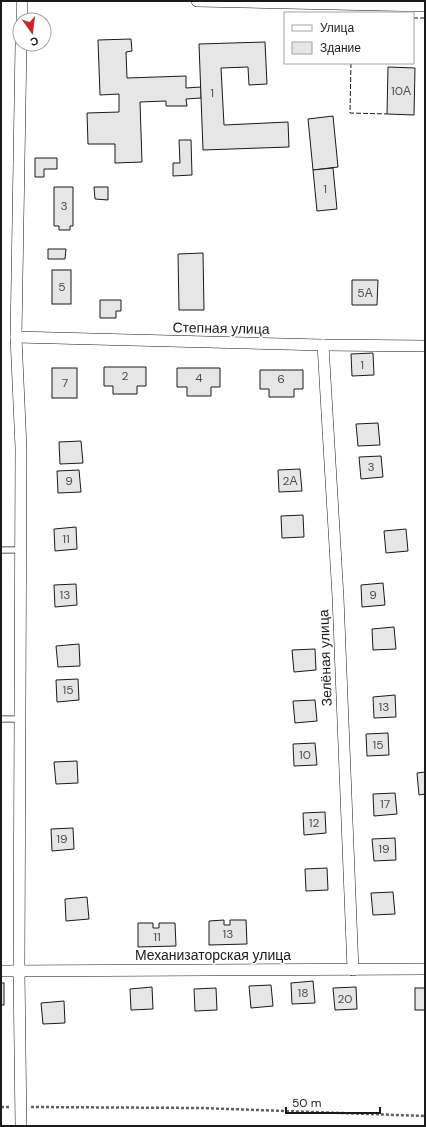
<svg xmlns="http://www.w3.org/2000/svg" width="426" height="1127" font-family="'DM Sans',sans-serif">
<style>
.building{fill:#e6e6e6;stroke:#1a1a1a}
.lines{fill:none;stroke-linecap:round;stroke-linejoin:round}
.service-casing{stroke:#1a1a1a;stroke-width:7}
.minor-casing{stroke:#1a1a1a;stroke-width:12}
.path{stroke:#5f5f5f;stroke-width:2.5;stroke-dasharray:3 2;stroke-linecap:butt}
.service{stroke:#fff;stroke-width:5.5}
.minor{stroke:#fff;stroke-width:11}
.fence{stroke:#1a1a1a;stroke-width:1;stroke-dasharray:5 2;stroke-linecap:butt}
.labels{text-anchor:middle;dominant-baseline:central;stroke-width:3;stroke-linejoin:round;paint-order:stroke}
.number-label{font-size:12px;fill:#4d4d4d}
.street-label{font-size:14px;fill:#1a1a1a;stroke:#fff}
</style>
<rect width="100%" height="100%" fill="#fff"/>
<g class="building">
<polygon points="131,39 132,51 126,52 127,78 186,76 186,88 201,87 201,98 186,99 187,106 166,106 166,101 140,102 142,162 115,163 115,144 88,144 87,113 119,112 119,94 100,95 98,40"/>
<polygon points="265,42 267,84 249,85 248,67 221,68 224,125 288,122 289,147 203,150 199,44"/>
<polygon points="388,67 415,68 414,115 387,114"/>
<polygon points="333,116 338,167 313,170 308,119"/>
<polygon points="179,140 191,140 192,175 173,176 173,163 180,163"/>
<polygon points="35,158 57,158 57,169 44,169 44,177 35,177"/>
<polygon points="333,168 337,209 317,211 313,170"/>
<polygon points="54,187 73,187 73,226 70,226 70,230 59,230 59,226 54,226"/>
<polygon points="94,187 108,187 108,200 95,199"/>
<polygon points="48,249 66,249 65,259 48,259"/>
<polygon points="203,253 204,310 179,310 178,254"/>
<rect x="52" y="270" width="19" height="34"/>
<polygon points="352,280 378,280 377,305 352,305"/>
<polygon points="100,300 121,300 121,311 116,311 116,318 100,318"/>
<polygon points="373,353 374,375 352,376 351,354"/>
<polygon points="104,367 146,367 146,386 137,386 137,394 113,394 113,386 104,386"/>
<rect x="52" y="368" width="25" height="30"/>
<polygon points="177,368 220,368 220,387 211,387 211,396 187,396 187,387 177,387"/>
<polygon points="260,370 303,370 303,389 294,389 294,397 269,397 269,389 260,389"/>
<polygon points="378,423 380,445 358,446 356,424"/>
<polygon points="81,441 83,463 60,464 59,442"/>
<polygon points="381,456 383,477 361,479 359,457"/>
<polygon points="300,469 302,491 279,492 278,470"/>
<polygon points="79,470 81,492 58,493 57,471"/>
<polygon points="303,515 304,537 282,538 281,516"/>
<polygon points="76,527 77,549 55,551 54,529"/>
<polygon points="406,529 408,551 386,553 384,531"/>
<polygon points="383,583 385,605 362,607 361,585"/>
<polygon points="76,584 77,605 55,607 54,585"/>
<polygon points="394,627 396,649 373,650 372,629"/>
<polygon points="79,644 80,666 58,667 56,646"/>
<polygon points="315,649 316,670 294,672 292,650"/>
<polygon points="78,679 79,700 57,702 56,680"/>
<polygon points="395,695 396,717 374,718 373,697"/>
<polygon points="315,700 317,721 295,723 293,701"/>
<polygon points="388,733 389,755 367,756 366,734"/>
<polygon points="315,743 317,765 294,766 293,744"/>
<polygon points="77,761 78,783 56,784 54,762"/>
<polygon points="425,772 425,794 419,795 417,773"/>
<polygon points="395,793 397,814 374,816 373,794"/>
<polygon points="325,812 326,833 304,835 303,813"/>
<polygon points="73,828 74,849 52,851 51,829"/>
<polygon points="395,838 396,860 374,861 372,839"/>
<polygon points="327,868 328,890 306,891 305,869"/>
<polygon points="393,892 395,914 373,915 371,893"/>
<polygon points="87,897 89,919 66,921 65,899"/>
<polygon points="224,920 224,925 230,925 230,920 246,920 247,944 209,945 209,921"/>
<polygon points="138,923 153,923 153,928 159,928 159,923 175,923 176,946 138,947"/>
<polygon points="313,981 315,1003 292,1004 291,983"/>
<rect x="1" y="983" width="3" height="22"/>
<polygon points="271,985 273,1006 251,1008 249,986"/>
<polygon points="152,987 153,1009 131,1010 130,989"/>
<polygon points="356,987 357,1009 335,1010 333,988"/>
<polygon points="216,988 217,1010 195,1011 194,989"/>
<rect x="415" y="988" width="10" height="22"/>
<polygon points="64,1001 65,1023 43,1024 41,1003"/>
</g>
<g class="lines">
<g class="service-casing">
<g id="service">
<polyline points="1,550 19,550"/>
<polyline points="1,719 20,719"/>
</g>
</g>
<g class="minor-casing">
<g id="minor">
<polyline points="197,1 425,6"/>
<polyline points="22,20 22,1"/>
<polyline points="16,337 323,345 425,346"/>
<polyline points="323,345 338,597 353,970"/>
<polyline points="1,971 425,969"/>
<polyline points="21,1126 19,971 21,448 16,337 21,44"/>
</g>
</g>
<g class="path">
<polyline points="1,1107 10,1107"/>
<polyline points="31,1107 201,1108 425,1116"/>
</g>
<use href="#service" class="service"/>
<use href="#minor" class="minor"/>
<g class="fence">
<polyline points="413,18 425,18"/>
<polyline points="351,63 350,113 387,114"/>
</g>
</g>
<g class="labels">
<g class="number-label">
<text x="401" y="91">10А</text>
<text x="212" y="93">1</text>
<text x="325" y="189">1</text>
<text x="64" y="206">3</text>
<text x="62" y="287">5</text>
<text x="365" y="293">5А</text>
<text x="362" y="365">1</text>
<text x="125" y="376">2</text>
<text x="199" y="378">4</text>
<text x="281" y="379">6</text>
<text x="65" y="383">7</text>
<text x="371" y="467">3</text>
<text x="69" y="481">9</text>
<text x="290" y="481">2А</text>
<text x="66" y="539">11</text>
<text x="65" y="595">13</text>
<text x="373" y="595">9</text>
<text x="68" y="690">15</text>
<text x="384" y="707">13</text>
<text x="378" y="745">15</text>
<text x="305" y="755">10</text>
<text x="385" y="804">17</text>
<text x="314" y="823">12</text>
<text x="62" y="839">19</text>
<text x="384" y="849">19</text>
<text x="228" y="934">13</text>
<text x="157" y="937">11</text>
<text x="303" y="993">18</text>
<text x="345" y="999">20</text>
</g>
<g class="street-label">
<text transform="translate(221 328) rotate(1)">Степная улица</text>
<text transform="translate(325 658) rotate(-92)">Зелёная улица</text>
<text x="213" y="955">Механизаторская улица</text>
</g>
</g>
<rect width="426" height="1127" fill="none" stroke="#1a1a1a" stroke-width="4"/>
<rect x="284" y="12" width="130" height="52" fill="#ffffff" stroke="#a3a3a3"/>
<rect x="292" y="25" width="20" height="6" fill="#ffffff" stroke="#a3a3a3"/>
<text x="320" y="32" font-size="12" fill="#1a1a1a">Улица</text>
<rect x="292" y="42" width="20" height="12" fill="#e6e6e6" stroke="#a3a3a3"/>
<text x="320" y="52" font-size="12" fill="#1a1a1a">Здание</text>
<g transform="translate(32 32) rotate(166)"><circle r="19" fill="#ffffff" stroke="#a3a3a3"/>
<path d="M0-3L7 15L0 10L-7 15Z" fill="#c62828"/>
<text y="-6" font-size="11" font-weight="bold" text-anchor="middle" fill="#1a1a1a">С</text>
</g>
<path d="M286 1107v6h94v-6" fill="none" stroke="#1a1a1a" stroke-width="2"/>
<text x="292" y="1107" font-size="12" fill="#1a1a1a" stroke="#ffffff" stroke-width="3" paint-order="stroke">50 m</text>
</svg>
